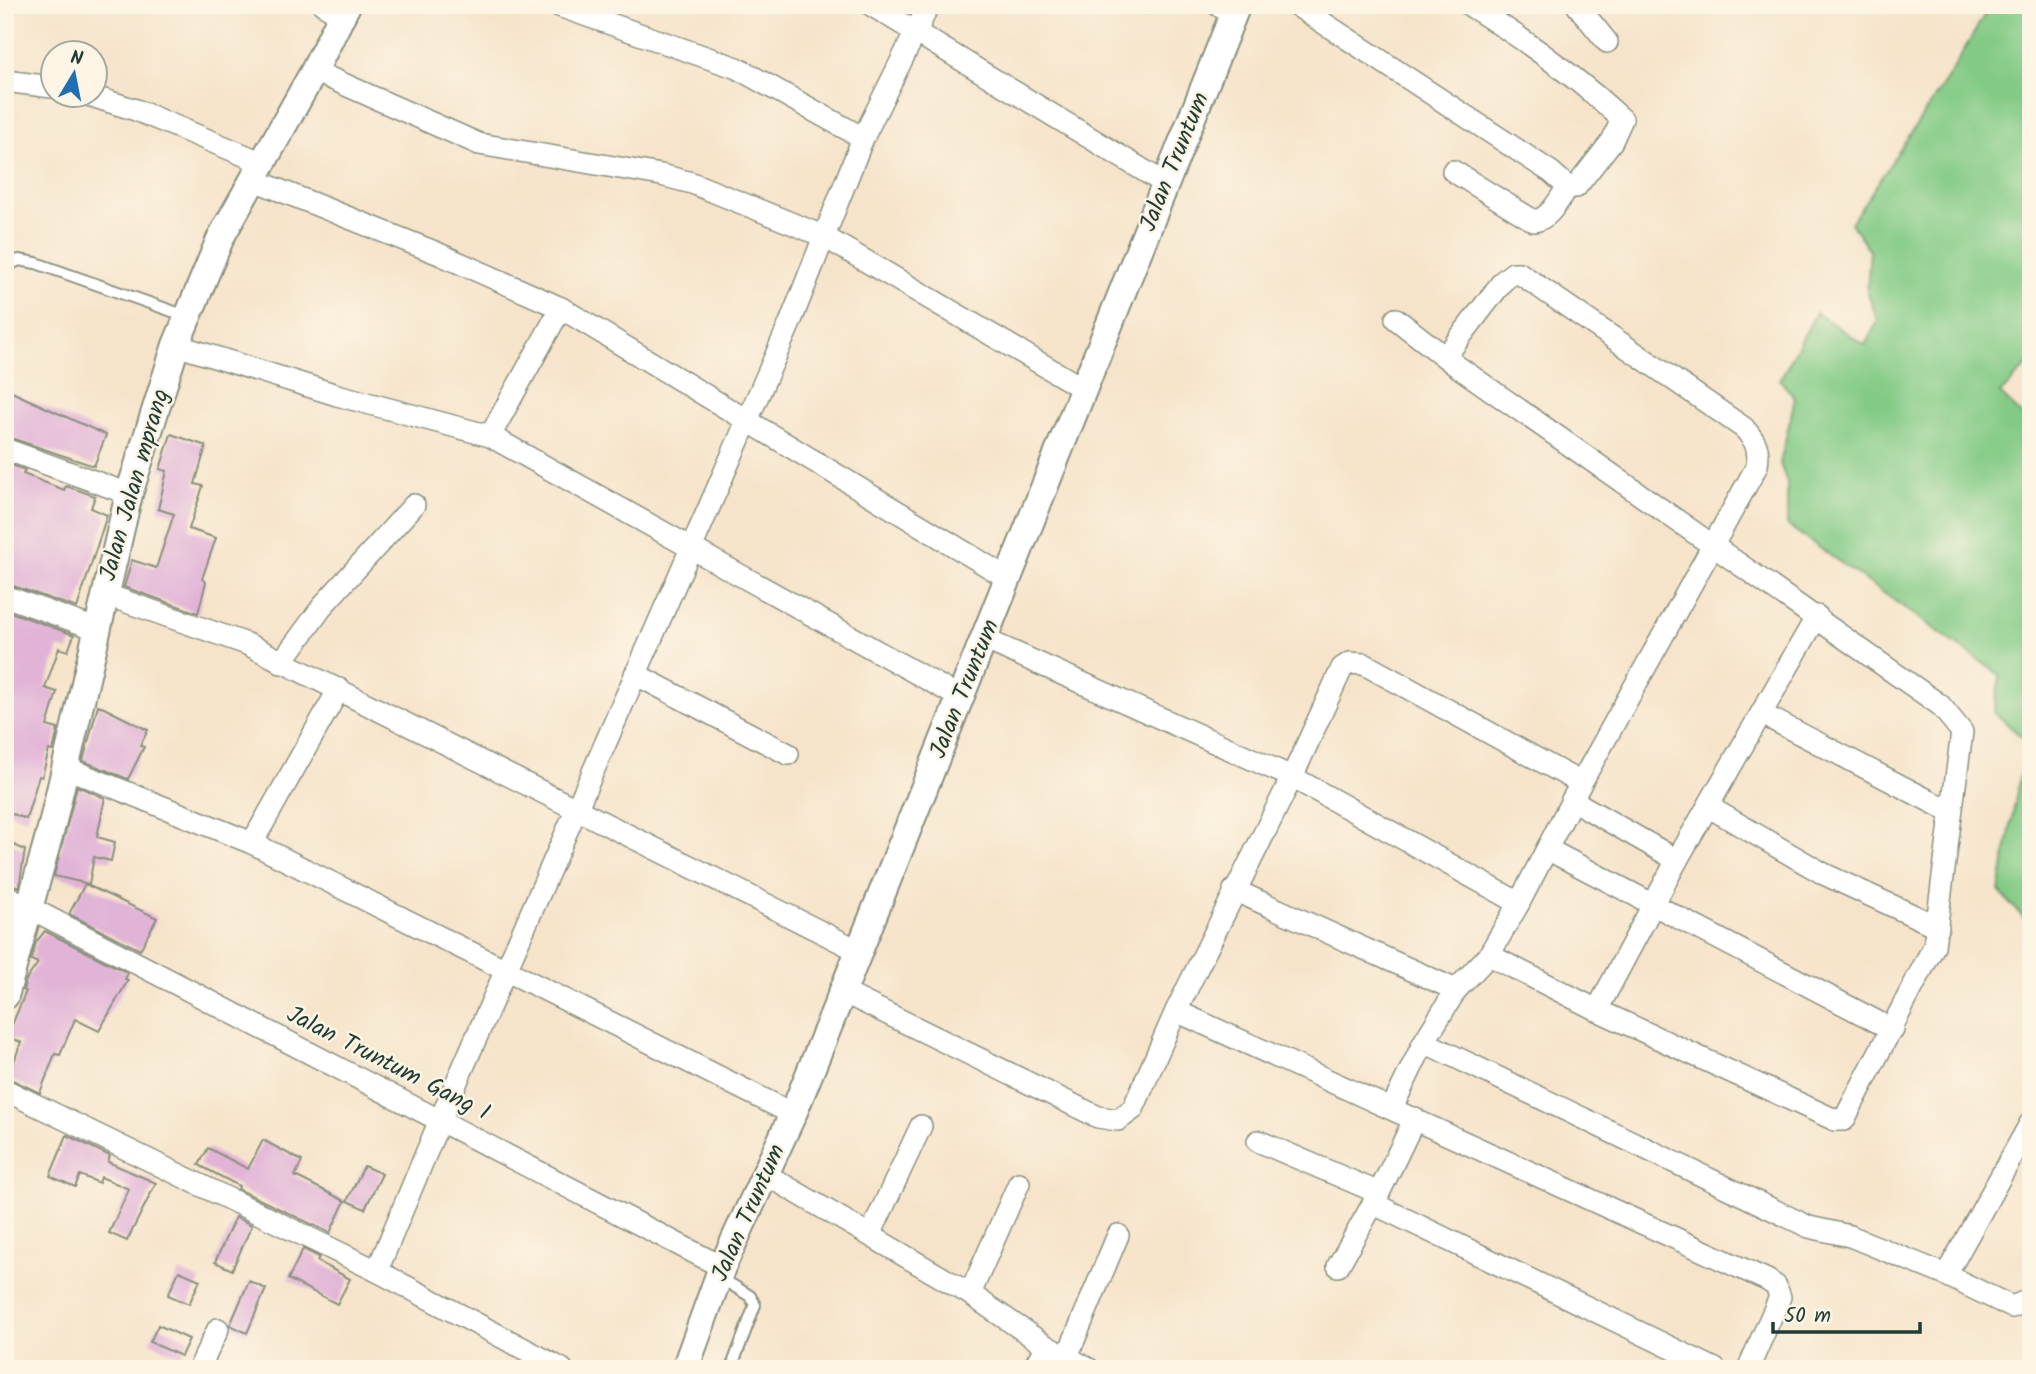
<svg xmlns="http://www.w3.org/2000/svg" width="2036" height="1374" font-family="Kalam,sans-serif">
<style>
.green{fill:#82ca85;stroke:#50845c;stroke-width:2}
.building{fill:#e1b3d7}
.lines{fill:none;stroke-linecap:round;stroke-linejoin:round}
.service-casing{stroke:#8a907f;stroke-width:14}
.minor-casing{stroke:#8a907f;stroke-width:24}
.tertiary-casing{stroke:#8a907f;stroke-width:30}
.service{stroke:#fff;stroke-width:10}
.minor{stroke:#fff;stroke-width:21}
.tertiary{stroke:#fff;stroke-width:26}
.labels{text-anchor:middle;dominant-baseline:central;stroke-width:5;stroke-linejoin:round;paint-order:stroke}
.street-label{font-size:24px;fill:#1f3d34;stroke:#fcf5e5}
</style>
<rect width="100%" height="100%" fill="#fcf5e5"/>
<filter id="ink" filterUnits="userSpaceOnUse"><feTurbulence type="fractalNoise" baseFrequency=".0143" numOctaves="2"/><feDisplacementMap in="SourceGraphic" scale="14" xChannelSelector="R" yChannelSelector="G"/><feConvolveMatrix kernelMatrix="1 2 1 2 8 2 1 2 1" color-interpolation-filters="sRGB"/></filter>
<filter id="wash" filterUnits="userSpaceOnUse"><feTurbulence type="fractalNoise" baseFrequency=".00686" numOctaves="4" result="noise"/><feDisplacementMap in="SourceGraphic" scale="28" xChannelSelector="R" yChannelSelector="G"/><feGaussianBlur stdDeviation="1.57" result="paint"/><feColorMatrix in="noise" values="0 0 0 0 0 0 0 0 0 0 0 0 0 0 0 0 0 1.4 0 .05"/><feComposite in="paint" operator="in"/></filter>
<g filter="url(#wash)">
<rect width="100%" height="100%" fill="#f6e4ca"/>
<polygon class="green" points="1990,5 2031,5 2031,361 2000,394 2031,424 2031,926 1999,891 2026,741 1994,712 2000,675 1787,525 1787,482 1780,464 1795,398 1780,380 1816,313 1865,345 1878,321 1867,291 1870,251 1851,223 1951,73"/>
<g id="blocks">
<g class="building">
<polygon points="5,389 106,435 94,466 5,436"/>
<polygon points="171,434 206,446 195,484 203,486 189,529 216,538 202,579 206,582 198,613 124,587 132,560 156,568 174,514 158,509 167,471 160,469"/>
<polygon points="5,463 25,470 23,474 64,490 66,486 95,496 91,508 107,515 77,608 5,583"/>
<polygon points="5,610 74,635 68,651 59,648 45,688 57,692 47,726 58,729 53,751 49,750 42,777 39,776 26,819 5,811"/>
<polygon points="98,705 148,730 140,746 144,747 128,779 83,761"/>
<polygon points="77,786 105,798 97,837 115,842 111,861 94,857 89,884 54,876"/>
<polygon points="5,841 25,850 19,887 5,882"/>
<polygon points="85,884 157,918 140,950 69,914"/>
<polygon points="45,931 128,973 125,979 128,980 99,1031 75,1019 60,1055 55,1054 40,1093 8,1078 21,1042 7,1037 26,991 23,990 26,980 38,963 31,960 36,942"/>
<polygon points="67,1135 110,1156 108,1162 156,1183 127,1241 109,1233 129,1189 101,1177 99,1183 80,1175 75,1187 50,1176"/>
<polygon points="263,1140 302,1161 295,1176 345,1201 330,1233 238,1189 239,1186 199,1165 208,1148 248,1169"/>
<polygon points="364,1166 382,1174 365,1209 347,1201"/>
<polygon points="235,1217 252,1225 232,1270 215,1262"/>
<polygon points="303,1249 319,1257 317,1261 350,1279 337,1304 288,1279"/>
<polygon points="179,1271 200,1280 189,1304 168,1295"/>
<polygon points="249,1281 266,1289 247,1333 230,1325"/>
<polygon points="158,1325 189,1339 181,1356 150,1342"/>
</g>
</g>
</g>
<g filter="url(#ink)">
<use href="#blocks" fill-opacity="0" stroke="#8a907f" stroke-width="2"/>
<g class="lines">
<g class="service-casing">
<g id="service">
<polyline points="5,267 19,260 36,263 186,316"/>
<polyline points="719,1277 750,1296 755,1305 731,1369"/>
</g>
</g>
<g class="minor-casing">
<g id="minor">
<polyline points="324,5 343,15"/>
<polyline points="556,5 737,68 863,138"/>
<polyline points="871,5 1166,184"/>
<polyline points="1218,5 1234,15"/>
<path d="M1296,5L1551,172L1568,187H1576L1612,141L1622,119C1575,76 1523,38 1469,5"/>
<polyline points="1577,5 1607,42"/>
<polyline points="314,71 479,144 661,175 692,183 823,236 1084,389"/>
<polyline points="5,81 52,87"/>
<polyline points="85,94 136,110 263,163"/>
<path d="M1453,171L1534,221C1550,219 1559,199 1568,187"/>
<polyline points="254,180 437,253 561,308 1009,579"/>
<polyline points="1396,319 1454,364 1940,705 1962,732 1934,946 1844,1120 1835,1120 1597,1010 1489,955"/>
<polyline points="176,345 337,395 490,436 961,698"/>
<polyline points="490,436 561,308"/>
<polyline points="5,449 129,494"/>
<polyline points="104,594 247,644 859,951"/>
<polyline points="5,596 96,629"/>
<polyline points="984,639 1292,777 1519,903"/>
<polyline points="281,663 325,603 414,505"/>
<polyline points="635,674 788,754"/>
<polyline points="1762,714 1949,811"/>
<polyline points="64,767 252,843 793,1114"/>
<polyline points="1572,800 1677,860"/>
<polyline points="1709,807 1824,874 1938,927"/>
<polyline points="252,843 339,689"/>
<polyline points="1547,849 1893,1030"/>
<polyline points="1234,890 1456,990"/>
<polyline points="5,895 722,1267"/>
<polyline points="843,992 1098,1117 1118,1120 1133,1109 1176,1011 1292,777 1342,668 1350,663 1364,664 1581,783"/>
<polyline points="1597,1010 1677,860 1817,616"/>
<polyline points="1176,1011 1767,1280 1776,1286 1780,1297 1748,1369"/>
<polyline points="1424,1042 1809,1227 1850,1236 1946,1275 2012,1307 2031,1299"/>
<polyline points="5,1090 377,1271 562,1369"/>
<path d="M1392,1108L1424,1042L1456,990L1489,955L1519,903L1581,783L1757,466C1760,447 1755,441 1744,428L1519,273H1513L1503,281L1445,357"/>
<polyline points="1258,1141 1379,1193"/>
<polyline points="765,1174 970,1294 1046,1346 1089,1369"/>
<polyline points="1374,1204 1715,1369"/>
<polyline points="870,1235 921,1126"/>
<polyline points="1338,1266 1379,1193 1415,1118"/>
<polyline points="377,1271 440,1120 790,323 863,138 929,5"/>
<polyline points="1946,1275 2031,1122"/>
<polyline points="970,1294 1019,1183"/>
<polyline points="1067,1357 1118,1235"/>
<polyline points="199,1369 218,1329"/>
<polyline points="1033,1369 1046,1346"/>
</g>
</g>
<g class="tertiary-casing">
<g id="tertiary">
<polyline points="5,996 52,825 129,494 176,345 221,237 314,71 347,5"/>
<polyline points="685,1369 722,1267 793,1114 859,951 1237,5"/>
</g>
</g>
<use href="#service" class="service"/>
<use href="#minor" class="minor"/>
<use href="#tertiary" class="tertiary"/>
</g>
</g>
<g class="labels">
<g class="street-label">
<text transform="translate(1175 162) rotate(-68)">Jalan Truntum</text>
<text transform="translate(135 485) rotate(-74)">Jalan Jalan mprang</text>
<text transform="translate(965 689) rotate(-68)">Jalan Truntum</text>
<text transform="translate(388 1064) rotate(27)">Jalan Truntum Gang I</text>
<text transform="translate(749 1213) rotate(-66)">Jalan Truntum</text>
</g>
</g>
<rect width="2036" height="1374" fill="none" stroke="#fcf5e5" stroke-width="28"/>
<g transform="translate(74 74) rotate(10)"><circle r="33" fill="#fcf5e5" stroke="#a4ab9e" stroke-width="2"/>
<path d="M0-5L12 26L0 18L-12 26Z" fill="#1f6fb2"/>
<text y="-10" font-size="19" font-weight="bold" text-anchor="middle" fill="#1f3d34">N</text>
</g>
<path d="M1773 1322v10h147v-10" fill="none" stroke="#1f3d34" stroke-width="3.5"/>
<text x="1784" y="1322" font-size="21" fill="#1f3d34" stroke="#fcf5e5" stroke-width="5" paint-order="stroke">50 m</text>
</svg>
